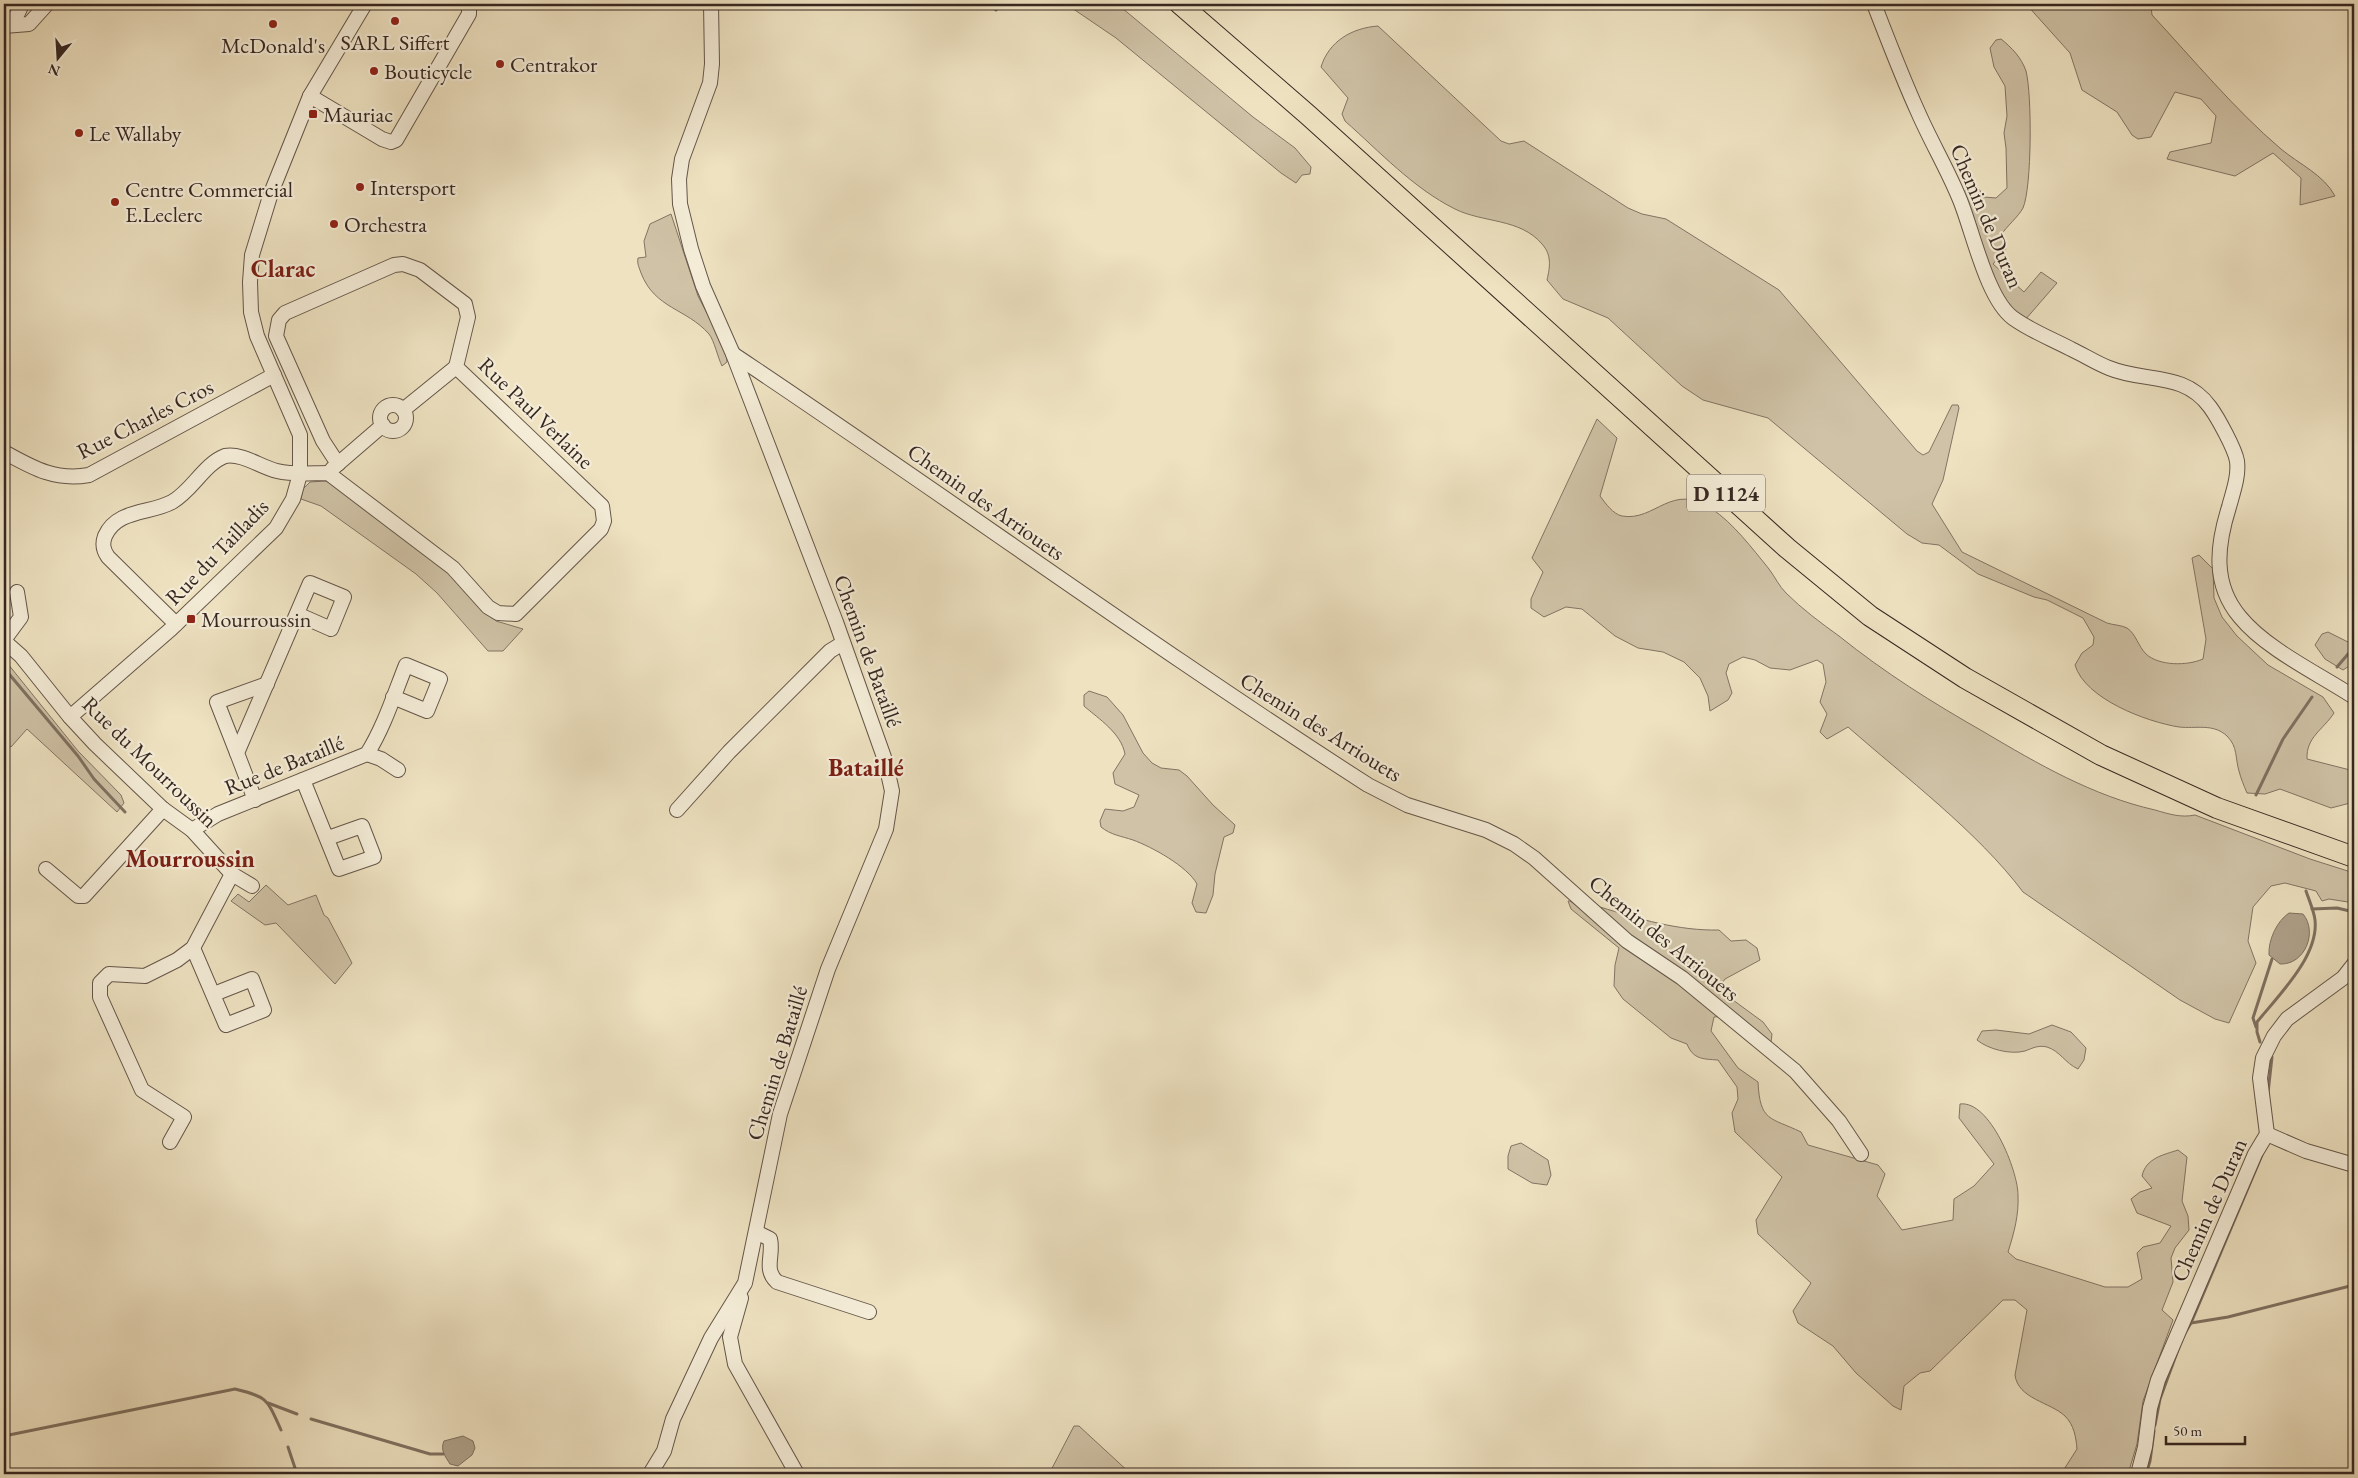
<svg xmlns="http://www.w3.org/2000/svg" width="2358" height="1478" font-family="'EB Garamond',serif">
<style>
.green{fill:#cfc2a6;stroke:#827464}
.water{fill:#afa28b;stroke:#7f7161}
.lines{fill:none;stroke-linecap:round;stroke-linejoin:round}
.stream{stroke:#7f7161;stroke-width:3}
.minor-casing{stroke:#645649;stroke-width:16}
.highway-casing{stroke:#362721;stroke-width:22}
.minor{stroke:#f4ecd7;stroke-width:14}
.highway{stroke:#eee2c1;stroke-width:20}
.poi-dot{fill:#8f2418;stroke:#f4ecd7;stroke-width:2}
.labels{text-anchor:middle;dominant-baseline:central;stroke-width:4.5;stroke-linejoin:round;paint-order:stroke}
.shield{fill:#f4ecd7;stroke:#6f6258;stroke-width:1}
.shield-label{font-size:21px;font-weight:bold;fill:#362721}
.poi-label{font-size:22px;fill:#362721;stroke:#f4ecd7;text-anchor:start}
.street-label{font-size:22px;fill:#362721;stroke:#f4ecd7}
.neighbourhood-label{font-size:24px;font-weight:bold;fill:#7a1f14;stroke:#f4ecd7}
</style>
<rect width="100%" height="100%" fill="#eee2c1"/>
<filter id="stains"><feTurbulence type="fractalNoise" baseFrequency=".004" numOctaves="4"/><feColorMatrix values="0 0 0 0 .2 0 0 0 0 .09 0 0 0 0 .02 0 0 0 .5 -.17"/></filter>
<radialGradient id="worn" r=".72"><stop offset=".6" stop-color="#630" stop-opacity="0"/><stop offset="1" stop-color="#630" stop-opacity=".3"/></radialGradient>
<g class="green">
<polygon points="1066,4 1115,4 1122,8 1253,117 1295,148 1311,167 1310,174 1302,175 1296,183 1281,173 1116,38"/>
<path d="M2026,4H2153L2151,6L2152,15C2194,60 2234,109 2281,149C2299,164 2324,175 2335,196L2300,205L2301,178L2273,153L2235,176L2167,159L2170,152L2211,143L2216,116L2201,99L2175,92L2151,137L2138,139L2132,135L2117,112L2082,90L2070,53Z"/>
<path d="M1378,26L1501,141L1509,144L1524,141L1628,208L1642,214L1666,219L1779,290L1917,451L1923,455L1929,452L1952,405H1958L1959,408L1943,480L1932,504L1962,552L2107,623C2113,625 2121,625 2127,628C2136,634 2138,646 2146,654C2159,666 2187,666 2203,659L2206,639L2192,558L2199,555L2213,569L2214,598L2222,617L2237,636L2268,665L2323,697L2334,713C2323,730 2306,737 2307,759L2354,771V802L2331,808L2280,789L2265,794L2247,793C2244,786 2241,779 2239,771C2235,758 2238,747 2227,736C2213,723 2196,729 2179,727C2147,722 2085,699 2075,665L2082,653L2093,645L2094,637L2083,618L2047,600L2034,597L1978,574L1939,545L1922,543L1907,534L1768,418L1703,400L1682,386L1608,318L1563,299L1547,280C1550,267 1552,255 1542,244C1520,218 1483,223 1455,209C1413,188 1380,152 1345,121L1342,114L1348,98L1321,67C1329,41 1352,28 1378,26Z"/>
<path d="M2001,39C2012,48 2021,57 2026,71C2032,94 2032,187 2023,208C2018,217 2007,226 2001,235L2006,249L1993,264L2024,292L2041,272L2057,283L2025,320L2001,299L1963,195L1968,185L1977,186L1984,197L1996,198L2007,188L2006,148L2004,133L2007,116L2005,86L1994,67L1990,48L1996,40Z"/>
<path d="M671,214L698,296L726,350L727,362L722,366C718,358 714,340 709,334C686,308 655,309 641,273C639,267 637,264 638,258L646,257L644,241L650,224Z"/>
<path d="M1597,419L1617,438L1600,496C1606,504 1613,514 1622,516C1655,522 1672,481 1712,509C1733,523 1752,548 1769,569C1775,577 1779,586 1786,593C1802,609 1821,623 1839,636C1885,673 1933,703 1984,732C2038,764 2093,796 2155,810C2169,814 2181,818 2195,815L2310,859L2354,873V903L2329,899L2322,901L2316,891L2285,883L2271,886L2253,907L2248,941L2256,963L2229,1023L2215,1019L2180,1000L2023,892C1978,832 1905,777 1848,727L1827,739L1820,732L1827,714L1820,702L1826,682L1823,664L1817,660L1790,670L1770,668L1755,660L1743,657L1729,664L1726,673L1732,693L1728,700L1710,711L1708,696L1700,678L1684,662L1663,652L1638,648L1615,636L1582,609L1566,607L1544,617L1531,608V599L1543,572L1532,558Z"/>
<polygon points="325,481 332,483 448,571 483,610 496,621 523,629 503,651 488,651 437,593 416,574 321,506 301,499 303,489 310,482"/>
<polygon points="2328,632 2354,645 2354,663 2343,670 2325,659 2315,645 2322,634"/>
<polygon points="4,659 78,751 121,795 124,803 117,812 27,729 11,747 4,740"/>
<path d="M1089,691L1107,697L1123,715L1143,753L1152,763L1161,768L1179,770L1187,776L1213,805L1235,825L1233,833L1224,837L1215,874L1213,895L1206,913L1196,912L1192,903L1197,884C1187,866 1152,847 1133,840C1121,836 1111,835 1101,827L1100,821L1105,809L1123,811L1134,807L1139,795L1115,784L1113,773L1125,754C1121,733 1099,719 1084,706V695Z"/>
<polygon points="266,885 288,905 316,895 324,915 328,918 352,963 335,984 276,923 265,925 231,901 238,894 249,902"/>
<path d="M1568,901H1570L1588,913L1600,907C1639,919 1679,931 1719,930L1731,941L1746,940L1757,948L1760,960L1725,979L1718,989L1763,1022L1772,1034L1771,1042L1736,1015L1714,1017L1711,1031L1738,1068L1758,1082C1760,1122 1770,1117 1801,1132L1808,1145L1878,1165L1885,1174L1877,1196L1902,1230L1953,1220L1954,1199L1974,1186L1994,1164L1959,1118L1960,1104C1990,1100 2018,1171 2018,1195C2019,1215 2014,1233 2008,1252L2016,1259L2105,1287H2128L2142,1279L2137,1253L2143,1247L2160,1243L2171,1226L2137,1213L2131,1199L2140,1192L2152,1188L2142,1176C2146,1158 2163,1155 2178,1150L2187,1157L2182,1201L2188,1216L2189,1230L2175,1248L2171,1258L2173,1282L2162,1310L2173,1320L2143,1401L2137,1444L2128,1474H2061L2077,1449C2076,1437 2074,1425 2065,1416C2050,1402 2018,1399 2015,1375L2027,1310L2015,1300H2003L1930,1371L1920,1373L1904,1386L1901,1410L1893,1406L1856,1373L1833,1346L1798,1323L1793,1311L1811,1283L1758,1234L1756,1220L1782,1177L1735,1132L1732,1113L1738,1099L1737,1087L1718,1060C1702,1059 1693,1059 1687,1044L1671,1038L1623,999L1614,986L1615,965L1619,948L1571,909Z"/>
<path d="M2052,1025L2071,1032L2086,1048L2084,1060L2078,1069C2065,1063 2060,1051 2047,1047C2038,1045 2033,1048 2025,1051C2010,1055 1988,1049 1977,1040L1982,1031L1996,1030L2029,1034Z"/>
<polygon points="1521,1143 1548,1160 1551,1175 1547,1185 1532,1183 1508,1169 1508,1156 1511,1146"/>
<polygon points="1074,1426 1079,1426 1131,1474 1049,1474"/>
</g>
<g class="water">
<path d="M2289,913L2303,914C2318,932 2305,965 2280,964L2269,955C2268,940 2277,921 2289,913Z"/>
<path d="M463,1436L473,1441L475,1448L472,1455L458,1466L450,1464C445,1456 440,1450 444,1441Z"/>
</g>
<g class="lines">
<g class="stream">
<polyline points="990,4 996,10"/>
<polyline points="2337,667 2354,647"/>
<polyline points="4,668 78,756 94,779 125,812"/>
<polyline points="2256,795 2283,739 2312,697"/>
<polyline points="2312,909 2337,908 2354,912"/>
<polyline points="2256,1027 2253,1018 2272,959"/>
<path d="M2260,1042L2257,1032V1022C2278,996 2319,956 2315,920C2314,911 2309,900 2306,891"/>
<polyline points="2268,1093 2272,1057"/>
<polyline points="2191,1323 2228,1317 2354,1285"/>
<polyline points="2185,1333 2191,1323 2262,1155"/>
<polyline points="268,1403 297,1414"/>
<polyline points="311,1419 430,1454 443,1454"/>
<polyline points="2155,1425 2160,1399 2179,1347"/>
<path d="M4,1436L235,1389C268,1397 267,1399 281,1430"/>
<polyline points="288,1447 297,1474"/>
<polyline points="2146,1474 2150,1461 2154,1431"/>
<polyline points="2210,1474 2211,1471 2222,1474"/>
</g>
<g class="minor-casing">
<g id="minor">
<path d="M1874,4C1888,40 1902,77 1918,112C1931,142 1948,170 1960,200C1973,232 1987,299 2013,318C2031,331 2052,339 2071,349C2084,355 2096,363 2109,368C2145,383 2184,371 2210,407C2218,418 2235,449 2237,461C2239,476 2233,492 2229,507C2217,545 2212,584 2240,617C2266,649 2319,674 2354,697"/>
<polyline points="4,26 29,24 47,4"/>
<polyline points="6,26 17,15 22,4"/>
<polyline points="310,96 382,139 391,142 396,140 469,14 469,4"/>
<path d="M733,354C946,496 1153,647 1368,785L1407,805L1486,830L1514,844L1534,858L1627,941L1682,978L1795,1071L1839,1121L1861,1154"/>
<circle cx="393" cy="418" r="13"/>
<polyline points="403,410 456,367"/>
<path d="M4,452C33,468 55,481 89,475L274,375"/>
<polyline points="332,469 383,425"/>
<path d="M176,624L108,557C103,550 102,544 105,536C117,509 150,514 172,502C192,491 204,464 225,456C243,453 260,467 277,471C294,475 311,473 328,473L453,568L488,607L498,613L516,614L601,529L604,521L602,506L456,367L468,317L465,304L420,270L403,264L394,265L285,313L279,320L276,336L323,441L338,464"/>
<polyline points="4,640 21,617 17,592"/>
<polyline points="4,641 21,656 70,717 95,744 163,809 192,830 232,874 252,886"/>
<polyline points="70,717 171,629 276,528 293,499 300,474 300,435 257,336 251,312 250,282 252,255 271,193 310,96 365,4"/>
<polyline points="237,753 217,702 267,684"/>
<polyline points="367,754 381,759 398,770"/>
<polyline points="303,780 339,869 374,857 362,826 328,838"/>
<polyline points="255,800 237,753 310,583 344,597 331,629 297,614"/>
<polyline points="677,810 729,752 830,651 843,643"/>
<path d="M192,830L218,814L367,754C384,727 394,695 406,665L440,679L427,711L393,697"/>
<polyline points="46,869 78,896 84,896 163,809"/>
<polyline points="193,948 226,1025 264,1010 252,979 214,994"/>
<polyline points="2267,1134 2306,1151 2354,1165"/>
<polyline points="170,1142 184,1117 142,1090 100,997 100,983 109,974 145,976 177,960 193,948 232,874"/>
<path d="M758,1233L770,1239C774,1255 763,1269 777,1282L869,1312"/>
<polyline points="741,1298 730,1337 735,1364 797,1474"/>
<polyline points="650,1474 664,1451 673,1419 711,1338 745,1283 780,1114 828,969 886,829 892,791 885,760 836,622 733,354 703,286 691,249 680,204 679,179 682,159 710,83 712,64 711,4"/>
<polyline points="2138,1474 2145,1447 2150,1408 2158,1380 2255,1154 2267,1134 2260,1078 2263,1058 2274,1036 2287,1019 2343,978 2354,964"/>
</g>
</g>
<g class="highway-casing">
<polyline id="highway" points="1180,4 1308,115 1787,548 1870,616 1965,678 2101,755 2217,808 2354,857"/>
</g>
<use href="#minor" class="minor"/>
<use href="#highway" class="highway"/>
</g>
<g class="poi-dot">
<circle cx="395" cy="21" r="5"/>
<circle cx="273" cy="24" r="5"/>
<circle cx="500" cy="64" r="5"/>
<circle cx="374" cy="71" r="5"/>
<rect x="308" y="109" width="10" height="10" rx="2.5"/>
<circle cx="79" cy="133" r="5"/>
<circle cx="360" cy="187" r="5"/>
<circle cx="115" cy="202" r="5"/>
<circle cx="334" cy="224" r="5"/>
<rect x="186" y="614" width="10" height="10" rx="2.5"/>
</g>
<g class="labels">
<rect class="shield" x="1687" y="474.5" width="78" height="37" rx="4"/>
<g class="shield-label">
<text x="1726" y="493">D 1124</text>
</g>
<g class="poi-label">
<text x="395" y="42" text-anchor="middle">SARL Siffert</text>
<text x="273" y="45" text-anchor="middle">McDonald's</text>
<text x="510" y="64">Centrakor</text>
<text x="384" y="71">Bouticycle</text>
<text x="323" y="114">Mauriac</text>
<text x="89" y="133">Le Wallaby</text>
<text x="370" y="187">Intersport</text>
<text x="125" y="189">Centre Commercial<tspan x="125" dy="25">E.Leclerc</tspan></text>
<text x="344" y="224">Orchestra</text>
<text x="201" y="619">Mourroussin</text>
</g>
<g class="street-label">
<text transform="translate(1987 216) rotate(67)">Chemin de Duran</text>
<text transform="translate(536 413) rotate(44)">Rue Paul Verlaine</text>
<text transform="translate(145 419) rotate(-27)">Rue Charles Cros</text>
<text transform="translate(986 502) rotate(35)">Chemin des Arriouets</text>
<text transform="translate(217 552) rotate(-46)">Rue du Tailladis</text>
<text transform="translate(868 651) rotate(70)">Chemin de Bataillé</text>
<text transform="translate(1321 727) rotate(32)">Chemin des Arriouets</text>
<text transform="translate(150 762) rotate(44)">Rue du Mourroussin</text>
<text transform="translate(284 765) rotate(-22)">Rue de Bataillé</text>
<text transform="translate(1664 938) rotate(39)">Chemin des Arriouets</text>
<text transform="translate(777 1063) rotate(-73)">Chemin de Bataillé</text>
<text transform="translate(2209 1210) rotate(-66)">Chemin de Duran</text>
</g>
<g class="neighbourhood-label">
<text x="283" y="268">Clarac</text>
<text x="866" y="767">Bataillé</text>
<text x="190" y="858">Mourroussin</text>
</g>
</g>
<rect width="2358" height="1478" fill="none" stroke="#eee2c1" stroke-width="20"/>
<rect x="5" y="5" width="2348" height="1468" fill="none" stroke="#362721" stroke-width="2.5"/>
<rect x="10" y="10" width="2338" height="1458" fill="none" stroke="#362721"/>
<g transform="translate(58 58) rotate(198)" stroke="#f4ecd7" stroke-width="4" paint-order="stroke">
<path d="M0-4L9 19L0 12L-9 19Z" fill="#362721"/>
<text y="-8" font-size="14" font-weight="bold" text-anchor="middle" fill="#362721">N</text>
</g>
<path d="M2166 1436v8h79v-8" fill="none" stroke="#362721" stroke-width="2.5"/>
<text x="2173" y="1436" font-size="15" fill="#362721" stroke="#f4ecd7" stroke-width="4" paint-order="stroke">50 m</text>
<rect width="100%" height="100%" filter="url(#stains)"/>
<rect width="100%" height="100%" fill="url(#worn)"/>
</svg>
